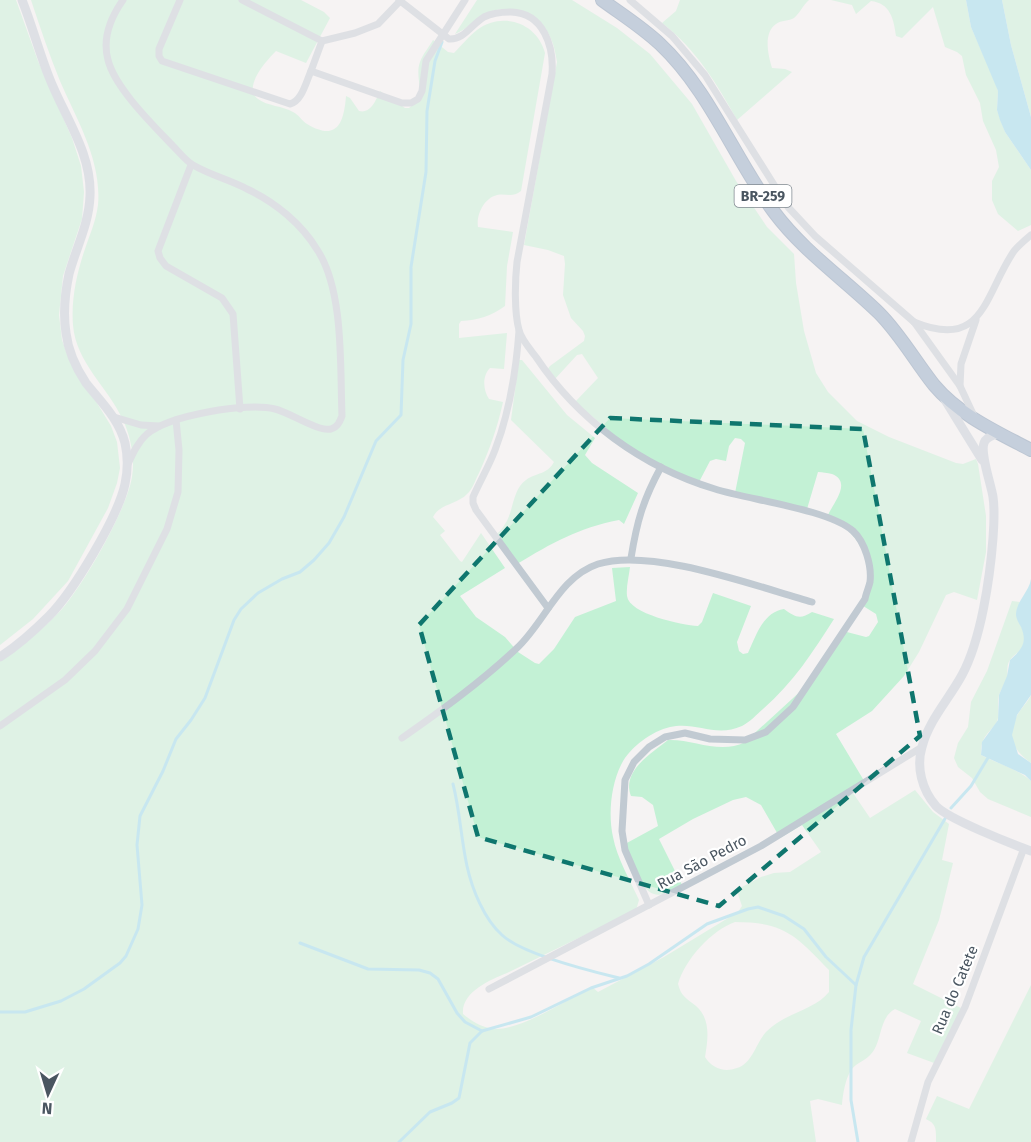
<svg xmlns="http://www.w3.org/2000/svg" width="1031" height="1142" font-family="'Fira Sans',sans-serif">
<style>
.green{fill:#c3f1d5;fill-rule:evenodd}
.water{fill:#90daee}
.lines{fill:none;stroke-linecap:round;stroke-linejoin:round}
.stream{stroke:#90daee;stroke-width:3}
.highway-casing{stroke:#7690ad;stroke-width:14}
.street{stroke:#c1cad2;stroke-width:7}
.secondary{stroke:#c1cbd6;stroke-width:9}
.highway{stroke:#8ba5c1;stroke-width:12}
.marked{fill:none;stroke:#0f766e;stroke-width:4.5;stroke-dasharray:12 8;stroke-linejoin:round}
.labels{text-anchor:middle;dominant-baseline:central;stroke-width:4.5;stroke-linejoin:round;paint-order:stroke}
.shield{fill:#fff;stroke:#808990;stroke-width:1.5}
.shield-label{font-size:14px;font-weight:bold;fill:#4a5661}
.street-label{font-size:15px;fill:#4a5661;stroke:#fff}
</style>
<rect width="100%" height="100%" fill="#f5f3f3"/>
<g class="green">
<polygon points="0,0 16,0 38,61 72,138 81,166 84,192 82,219 63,276 59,315 62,340 67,354 111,426 117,442 120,468 117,483 108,508 68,581 33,619 0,645"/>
<path d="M31,0H301L324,12L330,18L306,63L276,51C267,60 242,87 258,99C267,106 283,106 293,112C299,115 302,121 307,124C337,142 344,123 346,96L350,98L359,111C371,114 376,100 380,91L405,108H409C428,95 414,78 420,62C423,54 429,47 433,40L448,52L454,53C461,46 469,36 477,30C503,11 537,23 545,53L521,191C512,198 506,193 497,195C484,198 476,215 478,227L513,232L507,266L505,306C491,316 478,320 461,321L459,324V338L507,333L504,369L490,368C482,376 483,390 489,399L503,402C497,429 490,448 479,473C475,480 473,489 467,494C458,504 439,504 433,517L445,531L440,535L460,561L462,562L481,533L505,568L460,596L476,617L505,637L518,652L535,663L539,664L554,649L575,617L616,601L612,568L630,567C629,576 626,587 627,596C629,614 682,625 698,626L702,622L713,593L751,606L737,642L739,651L743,654L748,653C756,636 763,612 784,609C795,617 800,620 812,612L834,619C813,652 793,683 763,709C757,714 750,722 742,726C715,738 696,721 670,727C652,731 629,748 621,765C611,785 608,815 613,837C617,858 630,880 639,900L636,910L507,973C490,980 461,992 463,1014C472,1022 485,1029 497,1029C522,1029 569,999 592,987L598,992L664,957L738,912L742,906L737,891L740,888L761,877L774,873L790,872L821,852L802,825L780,838L761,805L746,797L733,800L693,819L659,839L682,885C675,889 663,897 654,894C640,890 630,857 625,844L658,826L653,805L642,797L631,796C621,771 652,753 668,740C694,739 720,755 745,742L804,688L843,631L866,637L869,636L878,622L876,614L860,604C863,595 867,585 868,576C869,548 850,529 828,515C834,502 852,482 832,474C827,473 823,472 818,472L807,509L735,493L745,443L741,439L735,438L729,446L726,461L716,459L710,461L699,482L666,468L625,444L575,402L598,378L582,354L577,355L554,380L547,370L550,366L584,341L585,336L583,331L571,318L563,295L565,264L564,256L548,250L524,245L557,62C555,50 553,41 547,31C537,13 508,4 490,12C477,17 468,29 455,34L477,0H572L617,28L650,54L692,104L736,181L767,227L794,254L796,283L804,331L816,373L828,392L857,421L889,437L956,463L963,464L976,459L978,464L986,516V552L977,600L954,592L946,595L919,652L904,676L872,711L836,734L866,784L853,793L870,818L915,790L933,812L949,824L942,860L953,863L939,920L913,984L961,1008L937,1064L907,1053L921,1021L895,1009C880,1017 882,1037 874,1050C869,1058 863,1060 856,1065C846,1072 843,1093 842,1105L818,1099L810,1101L816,1142H0V661C22,645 44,629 62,609C84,584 127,509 132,477C135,459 131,437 123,420C108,387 76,363 73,325C71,299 77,272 85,249C90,234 96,221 98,205C102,161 77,120 60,81C49,54 40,27 31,0ZM735,922C785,922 796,936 829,970V992C815,1010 784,1013 766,1032C756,1043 752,1064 737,1068C724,1073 712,1068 705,1057C708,1039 711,1019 696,1006C686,998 681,996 678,984C685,959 712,930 735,922Z"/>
<path d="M680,0H809C803,5 800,13 794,18C789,21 781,20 776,24C763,33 768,55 772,68L785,69L792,72L737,120C717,84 696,49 662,23L676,11Z"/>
<path d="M831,0H966L971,27L996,84L998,91L997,110L1005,132L1031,170V225L1018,231L998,214L992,200V181L999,167L996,150L983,121L980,103L966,75L962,56L957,52L945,47L933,7L902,38L896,36C894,19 890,3 871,1L856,14L852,5Z"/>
<polygon points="1002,0 1031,0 1031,117 1011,45"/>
<path d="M519,360H522L567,415L595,438L585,455L592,463L638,493L624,524L619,520C578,528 552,543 517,564L496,535C499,532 503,528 505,524C514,511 512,490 526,480C537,472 547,475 554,462L511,420Z"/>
<path d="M1012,601L1020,602C1011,624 1027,625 1024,642C1023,652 1014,653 1010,660C1006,665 1008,672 1007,678C1005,684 1001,689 999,695C997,703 999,711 998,718C996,730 980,732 981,755C996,763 1020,770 1031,781V817L988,799L980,792L972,778L958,767L954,758L958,743L968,727L971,702L987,671Z"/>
<path d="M1031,695V763C1013,750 1005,736 1018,714C1022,707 1028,702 1031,695Z"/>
<path d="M1031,985V1142H936C936,1130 937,1124 926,1119L937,1096L969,1109Z"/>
</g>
<g class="water">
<polygon points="966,0 1002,0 1011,45 1031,117 1031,170 1005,132 1000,120 997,110 998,91 971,27"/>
<path d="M1031,579V695L1017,715L1012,735L1018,754L1031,763V781L1025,775L981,755L982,742L998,720L999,695L1007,676L1010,660C1021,650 1028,643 1021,627C1019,623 1016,619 1016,614C1017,600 1029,592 1031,579Z"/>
</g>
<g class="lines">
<g class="stream">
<path d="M453,784C460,811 461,839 467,866C472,889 484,919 502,935C522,954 590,971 619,978"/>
<polyline points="951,808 971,786 989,756"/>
<polyline points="300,943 368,969 419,970 430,973 438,979 457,1013 465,1022 482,1031"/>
<polyline points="0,1012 25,1012 61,1001 84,989 120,963 126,956 138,929 142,905 137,845 140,816 163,771 176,739 191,720 205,698 234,620 241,609 258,593 282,579 300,572 314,560 329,543 344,517 376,441 401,415 403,360 411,324 411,267 426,172 427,111 435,61 442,42"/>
<polyline points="399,1142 430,1112 452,1103 459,1098 470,1043 482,1031 531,1017 591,988 627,976 649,964 707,924 748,909 758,907 784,916 804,929 826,957 856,985"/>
<polyline points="858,1142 851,1100 851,1030 856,985 864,957 946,817"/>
</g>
<g class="highway-casing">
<path id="highway" d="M602,0C621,14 642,27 660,44C710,91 734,158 774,212C803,251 844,279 879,313C900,334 915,361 934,385C959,415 997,432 1031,450"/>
</g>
<g class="street">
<path d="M123,0C111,17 102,38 108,60C115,88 153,125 173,146C179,152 186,161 193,165C210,175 230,180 247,189C275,202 302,224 318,251C344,292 340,367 342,416C340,421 338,427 331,429C318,432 289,412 275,409C247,402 170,415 147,434C138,442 133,453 128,464"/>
<path d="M180,0L159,49V56L162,61L290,104C302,101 306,82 311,71"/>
<polyline points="242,0 322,41 311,71 402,103 411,103 418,99 422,91 426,61 465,0"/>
<path d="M399,0L449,39C464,40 472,24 484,17C492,13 502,12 511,12C544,13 554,47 552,74L517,262C515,280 514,312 519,330C521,339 530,349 536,357C578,420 642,467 715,489C749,500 828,509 853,531C865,542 872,566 870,582C869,587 866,593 865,599L793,707L766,732L745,740L710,739L685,733L665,737L649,747L634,762L625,780L622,831L625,850L649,905"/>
<polyline points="630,0 672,36 705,75 788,207 815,236 914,322 960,386"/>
<polyline points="322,41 355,33 378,24 400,1"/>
<polyline points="191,165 158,251 160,258 166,266 222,298 233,314 240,409"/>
<path d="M914,322C984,351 984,295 1014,251C1019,245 1025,240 1031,235"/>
<path d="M519,331C516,372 510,411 495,450C489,466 480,481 473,497V503L476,510L548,608"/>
<polyline points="974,416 960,386 961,364 976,320"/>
<polyline points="114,417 141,425 159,426"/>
<path d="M631,558C637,521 643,500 661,467"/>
<polyline points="0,726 65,680 95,651 127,609 167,529 178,492 179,450 176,420"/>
<path d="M402,738C442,710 481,682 517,648C545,622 559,577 598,564C651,547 758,587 812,602"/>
<polyline points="489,989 761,846 922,747"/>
<polyline points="911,1142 928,1082 965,1007 1024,848"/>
</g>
<g class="secondary">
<polyline points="945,400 982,460"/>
<path d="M998,433C993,436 986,437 984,443C980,454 991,484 993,497C995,510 994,524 993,538C990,578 981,640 962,675C949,699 929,720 922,747C916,767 922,790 936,806C948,819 1012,844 1031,851"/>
<path d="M0,657C17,646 34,631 49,616C73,592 118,517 125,484C128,470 128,456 125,443C119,419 101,402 86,383C76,368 68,350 66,333C63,314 65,293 69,274C76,248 89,224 90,196C92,153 64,116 49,77C39,52 32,25 22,0"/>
</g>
<use href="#highway" class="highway"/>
</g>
<path d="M0 0H1031V1142H0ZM610,418L863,429L920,736L719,906L478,837L419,625Z" fill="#f5f3f3" fill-opacity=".55" fill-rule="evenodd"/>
<path class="marked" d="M610,418L863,429L920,736L719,906L478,837L419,625Z"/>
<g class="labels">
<rect class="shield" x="734.5" y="185" width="57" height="22" rx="4.5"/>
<g class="shield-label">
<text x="763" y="196">BR-259</text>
</g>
<g class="street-label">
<text transform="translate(702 862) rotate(-28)">Rua São Pedro</text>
<text transform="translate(955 990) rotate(-67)">Rua do Catete</text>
</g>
</g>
<g transform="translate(48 1094) rotate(184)" stroke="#ffffff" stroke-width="4.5" paint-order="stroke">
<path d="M0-4.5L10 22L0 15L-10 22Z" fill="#4a5661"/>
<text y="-9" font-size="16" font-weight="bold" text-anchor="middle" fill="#4a5661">N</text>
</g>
</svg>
